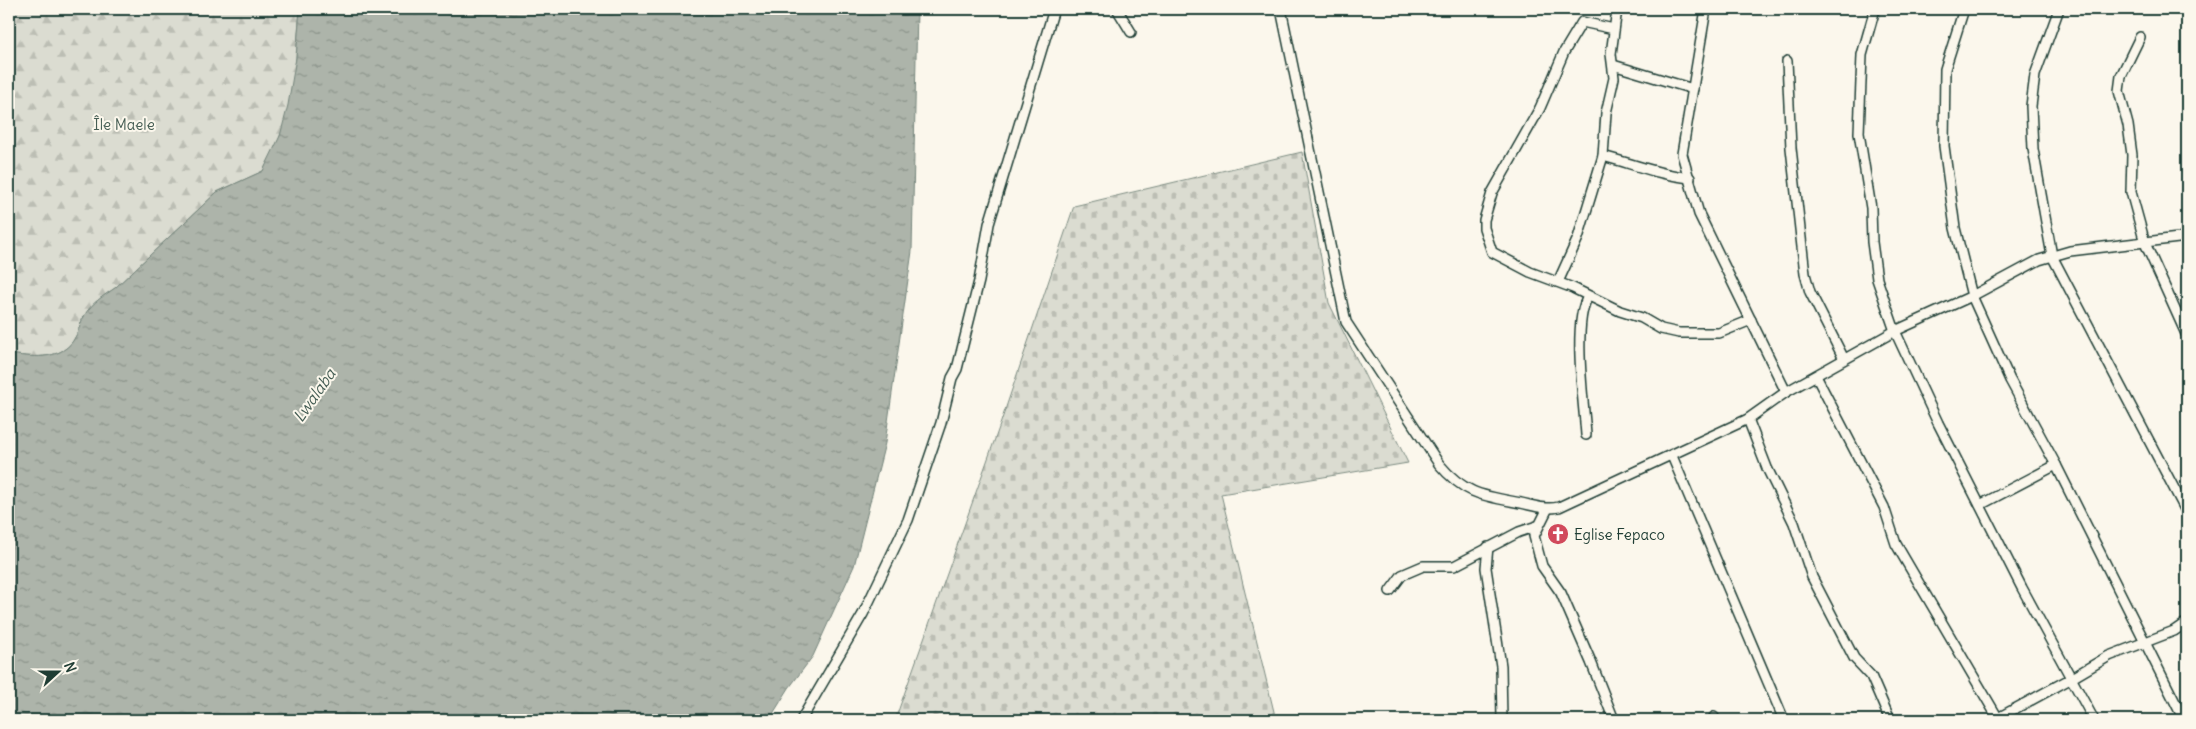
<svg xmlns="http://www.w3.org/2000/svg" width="2196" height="729" font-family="Delius,sans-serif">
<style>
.forest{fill:url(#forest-firs);stroke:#7d8c82}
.cemetery{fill:url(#cemetery-stones);stroke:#7d8c82}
.water{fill:url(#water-ripples);stroke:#74847b}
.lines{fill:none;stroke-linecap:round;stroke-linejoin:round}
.street-casing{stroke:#1f3d34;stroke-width:12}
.street{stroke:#fbf7ec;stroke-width:9}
.labels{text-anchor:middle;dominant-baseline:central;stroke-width:4;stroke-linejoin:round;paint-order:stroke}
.park-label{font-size:15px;fill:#455d53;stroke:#fbf7ec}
.poi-label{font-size:15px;fill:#1f3d34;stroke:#fbf7ec;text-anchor:start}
.water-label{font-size:16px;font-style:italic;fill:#425b52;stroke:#fbf7ec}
</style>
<defs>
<pattern id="forest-firs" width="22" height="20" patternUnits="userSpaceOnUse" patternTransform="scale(1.25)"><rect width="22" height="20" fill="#dbdcd1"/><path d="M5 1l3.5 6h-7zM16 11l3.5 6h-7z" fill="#bcbeb4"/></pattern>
<pattern id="cemetery-stones" width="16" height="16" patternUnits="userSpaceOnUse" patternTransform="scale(1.25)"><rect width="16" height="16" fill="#dbdcd1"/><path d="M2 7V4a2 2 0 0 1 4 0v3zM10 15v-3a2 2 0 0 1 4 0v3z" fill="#bcbeb4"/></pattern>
<pattern id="water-ripples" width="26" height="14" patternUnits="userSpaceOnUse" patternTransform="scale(1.25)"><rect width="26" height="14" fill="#adb4aa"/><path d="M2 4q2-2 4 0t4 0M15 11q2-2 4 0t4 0" fill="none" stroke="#8c948b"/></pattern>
</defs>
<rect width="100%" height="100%" fill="#fbf7ec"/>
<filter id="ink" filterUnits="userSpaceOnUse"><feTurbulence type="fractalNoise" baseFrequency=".02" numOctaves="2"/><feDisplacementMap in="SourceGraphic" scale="10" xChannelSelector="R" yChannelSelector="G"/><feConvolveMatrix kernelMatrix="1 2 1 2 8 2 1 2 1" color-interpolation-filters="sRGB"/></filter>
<g filter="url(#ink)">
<path class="forest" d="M9,9L300,10C296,50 295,99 280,136C276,148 269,159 263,171L217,192L115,288C105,295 93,302 86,313C80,321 79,333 73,341C59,361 30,357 9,354Z"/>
<polygon class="cemetery" points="1302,152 1329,303 1408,463 1221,494 1276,720 895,720 1001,422 1074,206"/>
<path class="water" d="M300,9H917L912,251L885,443L854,566L813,656L789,688L769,720H9V354C30,357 59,361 73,341C79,333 80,321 86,313C93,302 105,295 115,288L217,192L263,171L280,136L288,105L296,58Z"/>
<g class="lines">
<g class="street-casing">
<g id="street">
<polyline points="1117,9 1131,32"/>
<path d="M1281,9L1346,322L1439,464C1465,495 1484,496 1521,503C1535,506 1545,510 1559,507L1748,419L1786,392L1895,331L1972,296L2039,260L2070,251L2187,237"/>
<polyline points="1706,9 1682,154 1699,214 1786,392"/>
<polyline points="1875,9 1862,55 1859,133 1871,208 1872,242 1877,279 1895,331 1938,423 2022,588 2094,720"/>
<polyline points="1964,9 1945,69 1944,146 1955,228 1972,296 2010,380 2056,465 2184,720"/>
<polyline points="2059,9 2035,75 2031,106 2033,149 2052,256 2187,513"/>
<polyline points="1614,29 1582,22 1564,52 1540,108 1492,193 1484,220 1484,228 1492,252 1530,272 1573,288 1620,311 1642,318 1661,329 1679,333 1719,333 1751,320"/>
<polyline points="2140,37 2121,76 2119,91 2128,125 2132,155 2131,192 2145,243 2187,336"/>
<polyline points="1787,61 1791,148 1805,274 1810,292 1844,359"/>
<polyline points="1613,65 1693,89"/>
<path d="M1603,156C1633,164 1660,175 1690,178"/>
<polyline points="1558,282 1578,238 1603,156 1606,113 1614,78 1611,54 1617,9"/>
<polyline points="1816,376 1884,507 1896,544 1999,720"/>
<polyline points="1748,419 1767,468 1794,523 1812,577 1854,658 1871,676 1890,720"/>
<path d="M1586,435C1584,404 1572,320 1588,297"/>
<polyline points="1672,456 1784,720"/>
<polyline points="1980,505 2056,465"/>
<polyline points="1547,510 1534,536 1542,566 1561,593 1591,662 1614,720"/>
<polyline points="1488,547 1486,568 1501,666 1502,720"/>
<polyline points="1390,591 1402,575 1423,566 1454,566 1519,532 1537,526"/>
<polyline points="1714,717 1715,720"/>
<polyline points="1998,718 2070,679 2109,656 2174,631 2187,622"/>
<polyline points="801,720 863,614 908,520 941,423 952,378 957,369 979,281 989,224 1054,9"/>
</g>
</g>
<use href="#street" class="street"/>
</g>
</g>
<defs>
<g id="church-disc" transform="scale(1.125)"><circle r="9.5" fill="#d1495b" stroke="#fbf7ec"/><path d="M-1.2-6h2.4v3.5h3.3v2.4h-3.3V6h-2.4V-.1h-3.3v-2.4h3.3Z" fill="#fff"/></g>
</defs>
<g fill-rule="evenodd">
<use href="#church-disc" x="1558" y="534"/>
</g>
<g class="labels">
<g class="park-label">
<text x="124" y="124">Île Maele</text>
</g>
<g class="poi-label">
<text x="1574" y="534">Eglise Fepaco</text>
</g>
<g class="water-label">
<text transform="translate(314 395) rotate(-55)">Lwalaba</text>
</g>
</g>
<rect width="2196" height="729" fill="none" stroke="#fbf7ec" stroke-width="30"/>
<rect x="15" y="15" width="2166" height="699" fill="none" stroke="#1f3d34" stroke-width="2" filter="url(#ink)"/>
<g transform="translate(58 672) rotate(69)" stroke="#fbf7ec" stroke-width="4" paint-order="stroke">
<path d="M0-4L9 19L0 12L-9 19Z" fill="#1f3d34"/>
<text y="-8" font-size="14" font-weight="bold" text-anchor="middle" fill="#1f3d34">N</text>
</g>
</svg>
